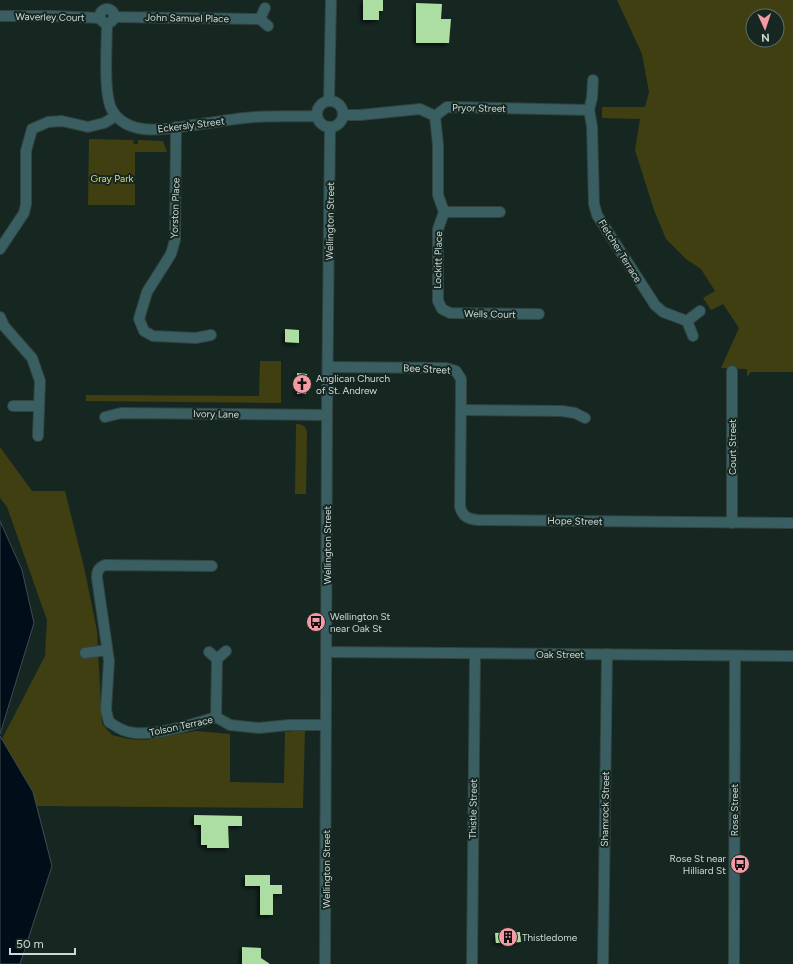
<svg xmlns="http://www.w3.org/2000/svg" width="793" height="964" font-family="Figtree,sans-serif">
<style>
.green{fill:#403f12;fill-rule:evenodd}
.water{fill:#000e1a;stroke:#3e4b52}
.building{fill:#acdea3;filter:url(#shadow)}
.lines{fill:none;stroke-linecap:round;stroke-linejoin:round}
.minor-casing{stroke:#33433f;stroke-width:12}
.minor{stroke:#395f63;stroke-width:10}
.labels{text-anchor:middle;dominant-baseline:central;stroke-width:4;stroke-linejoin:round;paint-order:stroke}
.street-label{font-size:10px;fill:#ced9d5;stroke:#162722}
.park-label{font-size:10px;fill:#dcdc75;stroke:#162722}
.poi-label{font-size:10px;fill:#ced9d5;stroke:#162722;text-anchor:start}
</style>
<defs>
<filter id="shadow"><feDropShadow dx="-2.5" dy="2.5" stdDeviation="2" flood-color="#0009"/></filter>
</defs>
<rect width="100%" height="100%" fill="#162722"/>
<g class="green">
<path d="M617,0H793V372H751L747,377V369L721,368L739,328L723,304L711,310L703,298L715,291L701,269L686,259L666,239L654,210L635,150L640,119L602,118V107H645L649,92L642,54ZM753,16H777V40H753Z"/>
<polygon points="89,139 133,140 134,144 138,144 138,140 163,141 167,152 135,152 135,205 88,205"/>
<polygon points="260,361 281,361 281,403 86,401 86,395 259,396"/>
<path d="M296,424C302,424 306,426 307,432L306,494H295Z"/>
<polygon points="0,447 32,491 65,491 84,567 97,631 102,724 112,735 128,739 145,740 196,731 230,734 230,782 284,783 285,732 305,729 303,808 37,806 52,866 20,964 0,964 0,736 2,739 45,656 47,620 7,507 0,498"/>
</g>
<g class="water">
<polygon points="0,521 22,570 34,623 0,734"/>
<polygon points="0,736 33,792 52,866 20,964 0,964"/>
</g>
<g class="building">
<polygon points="363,0 383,0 383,11 379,11 379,20 363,20"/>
<polygon points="416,3 442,4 441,19 451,19 449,43 416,43"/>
<polygon points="285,329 299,330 299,343 285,342"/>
<polygon points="297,373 307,374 306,394 297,394"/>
<polygon points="194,815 242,816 242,826 228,826 229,848 207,848 207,845 201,845 201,825 194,825"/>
<polygon points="245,875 270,875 270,885 282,885 282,894 273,894 273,915 260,915 260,886 245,886"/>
<polygon points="520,932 521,942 496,943 495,933"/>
<polygon points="242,947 261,948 261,958 270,964 242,964"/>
</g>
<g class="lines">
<g class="minor-casing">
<g id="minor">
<polyline points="265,8 260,19 268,26"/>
<circle cx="107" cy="16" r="7"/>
<polyline points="0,16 53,16 100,18"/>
<polyline points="115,17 260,19"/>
<path d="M107,23C107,43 103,94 112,110C128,138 168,129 193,125C210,123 227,120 244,118C267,115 294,117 317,116"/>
<polyline points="593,80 592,98 589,110 592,126 594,204 597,215 655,305 663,312 687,321"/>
<polyline points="329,101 331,0"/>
<circle cx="330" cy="114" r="13"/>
<polyline points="343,115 360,115 420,109 435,116 447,107 589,110"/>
<polyline points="435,116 438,145 438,195 444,212 438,229 438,301 442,309 450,313 539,314"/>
<polyline points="176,127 175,240 171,254 147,292 139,319 144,331 153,336 196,338 211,335"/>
<polyline points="444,212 500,212"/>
<polyline points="0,249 24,213 26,204 26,151 32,129 48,122 62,121 88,127 104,123 116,116"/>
<polyline points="0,317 4,326 32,358 40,381 38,436"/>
<polyline points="693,336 687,321 700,311"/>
<path d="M328,367L446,368L456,371L461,379V394L460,507C463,517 468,519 478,520L793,523"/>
<polyline points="13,406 39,406"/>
<polyline points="461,410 562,411 575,413 585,418"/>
<polyline points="105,417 121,413 327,415"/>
<polyline points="732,523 732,371"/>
<path d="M212,566L105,565C98,568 97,571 97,578L109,661L106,710L109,722C114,725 118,728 123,730C145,740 194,724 216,717L230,725L259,728L289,725H326"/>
<polyline points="209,652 217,659 226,651"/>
<polyline points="327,652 793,656"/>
<polyline points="85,653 107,650"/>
<polyline points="216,717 217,659"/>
<polyline points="325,964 327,415 330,127"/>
<polyline points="472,964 475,654"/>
<polyline points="603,964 607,654"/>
<polyline points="734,964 735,656"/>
</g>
</g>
<use href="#minor" class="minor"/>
</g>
<defs>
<g id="church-disc" transform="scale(1)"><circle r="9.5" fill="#f49aa5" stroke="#162722"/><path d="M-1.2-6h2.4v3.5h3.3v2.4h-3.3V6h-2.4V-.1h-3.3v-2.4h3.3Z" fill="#111"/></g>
<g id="bus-disc" transform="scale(1)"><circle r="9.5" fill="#f49aa5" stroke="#162722"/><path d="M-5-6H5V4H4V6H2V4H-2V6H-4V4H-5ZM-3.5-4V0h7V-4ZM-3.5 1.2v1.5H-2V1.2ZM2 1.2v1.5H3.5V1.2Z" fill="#111"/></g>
<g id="building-disc" transform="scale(1)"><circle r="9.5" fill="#f49aa5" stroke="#162722"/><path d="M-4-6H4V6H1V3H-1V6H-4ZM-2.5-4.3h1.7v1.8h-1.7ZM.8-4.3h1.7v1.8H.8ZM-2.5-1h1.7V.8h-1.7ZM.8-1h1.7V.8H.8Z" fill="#111"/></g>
</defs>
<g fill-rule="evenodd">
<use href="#church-disc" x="302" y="384"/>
<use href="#bus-disc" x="316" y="622"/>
<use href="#bus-disc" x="740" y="864"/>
<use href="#building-disc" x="508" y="937"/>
</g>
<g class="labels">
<g class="street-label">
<text transform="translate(50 17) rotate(1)">Waverley Court</text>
<text transform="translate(187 18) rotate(1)">John Samuel Place</text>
<text transform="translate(479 108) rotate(1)">Pryor Street</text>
<text transform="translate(191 125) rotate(-7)">Eckersly Street</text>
<text transform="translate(175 208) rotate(-88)">Yorston Place</text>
<text transform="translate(330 221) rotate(-89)">Wellington Street</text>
<text transform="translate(620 251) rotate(58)">Fletcher Terrace</text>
<text transform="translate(438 260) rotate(-89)">Lockitt Place</text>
<text transform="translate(490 314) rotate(1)">Wells Court</text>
<text transform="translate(427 369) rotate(3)">Bee Street</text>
<text transform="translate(216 414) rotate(1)">Ivory Lane</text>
<text transform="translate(732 447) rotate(-90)">Court Street</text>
<text transform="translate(575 521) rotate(1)">Hope Street</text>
<text transform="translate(327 545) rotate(-90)">Wellington Street</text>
<text x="560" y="654">Oak Street</text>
<text transform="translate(181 726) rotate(-12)">Tolson Terrace</text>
<text transform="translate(473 809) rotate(-89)">Thistle Street</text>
<text transform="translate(605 809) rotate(-89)">Shamrock Street</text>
<text transform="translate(734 810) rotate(-90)">Rose Street</text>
<text transform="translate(326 869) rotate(-90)">Wellington Street</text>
</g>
<g class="park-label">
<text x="112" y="178">Gray Park</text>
</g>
<g class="poi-label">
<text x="316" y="378">Anglican Church<tspan x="316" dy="12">of St. Andrew</tspan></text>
<text x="330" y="616">Wellington St<tspan x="330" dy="12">near Oak St</tspan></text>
<text x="726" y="858" text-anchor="end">Rose St near<tspan x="726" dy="12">Hilliard St</tspan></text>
<text x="522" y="937">Thistledome</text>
</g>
</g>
<g transform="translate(765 28) rotate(177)"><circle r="19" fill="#162722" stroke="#606e6a"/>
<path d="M0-3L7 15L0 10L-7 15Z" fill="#f49aa5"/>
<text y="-6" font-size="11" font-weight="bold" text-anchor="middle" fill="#ced9d5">N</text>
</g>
<path d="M10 948v6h65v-6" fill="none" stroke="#ced9d5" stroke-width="2"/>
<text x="16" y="948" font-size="12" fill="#ced9d5" stroke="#162722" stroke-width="3" paint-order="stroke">50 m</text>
</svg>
